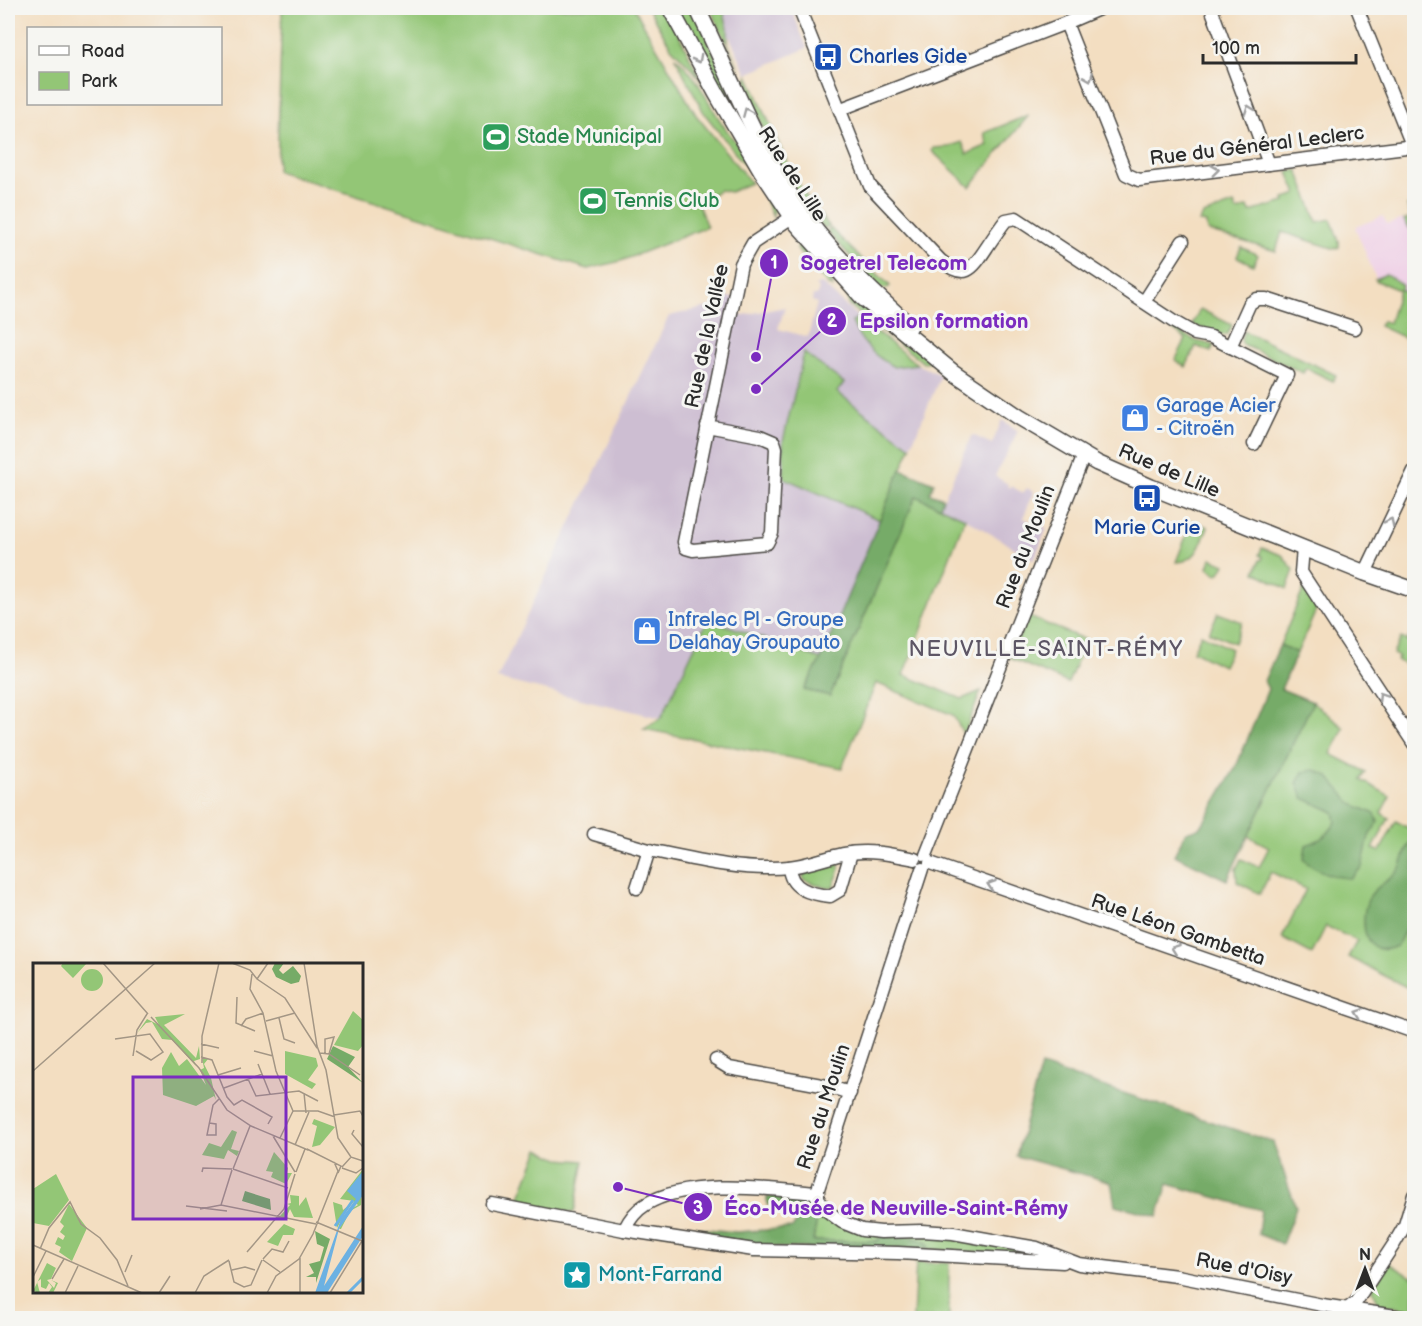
<svg xmlns="http://www.w3.org/2000/svg" width="1422" height="1326" font-family="'Balsamiq Sans',sans-serif">
<style>
.built{fill:#efd0e6}
.industrial{fill:#cdbed2}
.green{fill:#93c676;stroke:#5f7850;stroke-width:1.5}
.forest{fill:#76ab67;stroke:#506b49;stroke-width:1.5}
.lines{fill:none;stroke-linecap:round;stroke-linejoin:round}
.minor-casing{stroke:#494642;stroke-width:15}
.major-casing{stroke:#494642;stroke-width:18}
.minor{stroke:#fff;stroke-width:12}
.major{stroke:#fff;stroke-width:15}
.oneway{stroke:#a0a0a0}
.labels{text-anchor:middle;dominant-baseline:central;stroke-width:6;stroke-linejoin:round;paint-order:stroke}
.transit-label{font-size:20px;fill:#164399;stroke:#f6f6f2;text-anchor:start}
.leisure-label{font-size:20px;fill:#27864d;stroke:#f6f6f2;text-anchor:start}
.street-label{font-size:20px;fill:#2b2b2b;stroke:#f6f6f2}
.shop-label{font-size:20px;fill:#366cbe;stroke:#f6f6f2;text-anchor:start}
.culture-label{font-size:20px;fill:#0d838f;stroke:#f6f6f2;text-anchor:start}
.quarter-label{font-size:22px;letter-spacing:1.5px;fill:#5d5665;stroke:#f6f6f2}
.inset-river{fill:none;stroke:#6cb1e2;stroke-width:3}
.inset-road{fill:none;stroke:#a39685;stroke-width:1.5}
.view{fill:#7b2cbf;fill-opacity:0.15;stroke:#7b2cbf;stroke-width:3}
.inset-edge{fill:none;stroke:#2b2b2b;stroke-width:3}
.leader{fill:none;stroke:#7b2cbf;stroke-width:2}
.callout-dot{fill:#7b2cbf;stroke:#f6f6f2;stroke-width:2}
.mark-label{font-size:18px;text-anchor:middle;font-weight:bold;fill:#fff}
.callout-label{font-size:21px;text-anchor:middle;font-weight:bold;fill:#7b2cbf;stroke:#f6f6f2;stroke-width:6;stroke-linejoin:round;paint-order:stroke}
</style>
<rect width="100%" height="100%" fill="#f6f6f2"/>
<filter id="ink" filterUnits="userSpaceOnUse"><feTurbulence type="fractalNoise" baseFrequency=".0167" numOctaves="2"/><feDisplacementMap in="SourceGraphic" scale="12" xChannelSelector="R" yChannelSelector="G"/><feConvolveMatrix kernelMatrix="1 2 1 2 8 2 1 2 1" color-interpolation-filters="sRGB"/></filter>
<filter id="wash" filterUnits="userSpaceOnUse"><feTurbulence type="fractalNoise" baseFrequency=".008" numOctaves="4" result="noise"/><feDisplacementMap in="SourceGraphic" scale="24" xChannelSelector="R" yChannelSelector="G"/><feGaussianBlur stdDeviation="1.35" result="paint"/><feColorMatrix in="noise" values="0 0 0 0 0 0 0 0 0 0 0 0 0 0 0 0 0 1.4 0 .05"/><feComposite in="paint" operator="in"/></filter>
<g filter="url(#wash)">
<rect width="100%" height="100%" fill="#f3dec1"/>
<polygon class="built" points="1414,203 1414,290 1412,289 1410,293 1377,281 1355,227 1383,216 1387,224 1411,217 1407,206"/>
<g class="industrial">
<polygon points="716,8 791,8 807,48 747,74"/>
<polygon points="822,284 858,317 917,364 941,375 821,659 708,619 661,718 497,679 669,316 713,306 723,296 740,299 738,316 785,307 778,329 808,337 817,303 812,301 813,295 817,295 819,289 816,287 816,285"/>
<polygon points="1002,420 1018,431 995,476 1008,484 1007,486 1010,488 1011,486 1023,493 1027,488 1034,492 1023,518 1047,528 1034,560 968,520 940,507 972,435 992,444"/>
</g>
<g class="green">
<polygon points="282,8 634,8 696,115 751,183 730,192 720,190 697,202 707,227 621,261 588,269 277,171"/>
<polygon points="648,8 666,8 703,84 694,71 671,47"/>
<polygon points="675,8 694,8 743,119 737,122"/>
<polygon points="710,8 717,8 719,12 723,10 728,28 728,44 739,69"/>
<path d="M675,57C697,74 708,103 723,125C739,148 758,169 771,194C775,202 774,209 773,217L766,202V192L704,113Z"/>
<polygon points="748,75 787,162 806,196 829,226 824,228 806,206 783,168 766,136 746,80"/>
<polygon points="1029,115 970,187 932,151 933,148 948,147 962,142 967,154 988,145 984,133"/>
<polygon points="1298,170 1317,222 1331,219 1339,241 1339,247 1335,249 1282,232 1276,251 1207,231 1206,223 1199,222 1203,215 1234,204 1237,211 1248,207 1250,212 1285,202 1284,199 1297,194 1288,172"/>
<polygon points="1414,203 1414,231 1410,229 1404,220 1411,217 1407,206"/>
<polygon points="830,228 890,286 886,289 879,288 827,231"/>
<polygon points="800,243 807,246 831,273 833,288 828,285 799,252 797,248"/>
<polygon points="1241,247 1258,255 1253,265 1237,257"/>
<polygon points="1386,274 1402,285 1401,290 1414,295 1414,324 1407,339 1379,326 1382,321 1389,323 1399,290 1377,281 1375,279"/>
<polygon points="852,296 930,361 923,363 921,361 849,305 848,298"/>
<polygon points="1200,309 1232,325 1228,334 1223,335 1192,325"/>
<path d="M858,317L917,364L894,367C875,357 860,342 852,322Z"/>
<polygon points="1174,328 1196,341 1214,345 1211,352 1196,346 1186,367 1175,361 1186,339 1173,330"/>
<polygon points="1244,331 1336,375 1333,381 1306,368 1303,373 1242,344 1241,339"/>
<polygon points="804,353 844,383 837,392 911,447 880,520 784,478 783,441"/>
<polygon points="916,496 965,518 904,675 962,699 981,691 964,735 953,715 876,683 842,768 643,729 661,718 708,619 821,659 804,690 830,696"/>
<path d="M1192,521L1208,527C1201,544 1197,562 1176,562Z"/>
<polygon points="1262,548 1282,555 1294,570 1287,589 1255,572 1260,560 1262,560 1263,557 1259,555"/>
<polygon points="1211,558 1225,564 1220,573 1217,574 1208,568"/>
<polygon points="1304,588 1307,589 1318,606 1297,653 1280,645"/>
<polygon points="1218,613 1242,622 1234,643 1209,632"/>
<polygon points="1027,616 1086,640 1068,683 1010,658"/>
<polygon points="1414,628 1414,670 1397,660 1399,657 1393,654 1401,638 1407,641"/>
<polygon points="1201,634 1231,649 1223,666 1193,651"/>
<polygon points="1313,702 1344,728 1331,754 1366,772 1361,780 1390,796 1381,813 1389,818 1373,849 1380,851 1396,821 1414,831 1414,991 1348,957 1357,941 1326,926 1312,954 1282,938 1306,889 1271,872 1260,894 1237,882 1236,869 1241,859 1259,867 1269,847 1248,836"/>
<polygon points="834,863 838,864 840,869 833,887 826,888 804,880 803,876 807,871"/>
<polygon points="539,1149 559,1159 584,1161 574,1213 517,1204"/>
<polygon points="793,1195 810,1202 835,1221 1024,1248 1048,1257 928,1249 879,1237 879,1241 812,1241 789,1200"/>
<polygon points="916,1263 949,1263 949,1318 913,1318"/>
<polygon points="1389,1263 1413,1278 1414,1276 1414,1311 1379,1304 1372,1288"/>
</g>
<g class="forest">
<polygon points="901,469 934,483 930,493 943,498 940,507 916,496 830,696 804,690 821,659"/>
<polygon points="1280,645 1297,653 1281,689 1313,702 1227,880 1174,855 1186,832 1201,827 1236,767 1268,689 1264,681"/>
<path d="M1315,770L1328,776L1352,804L1375,814L1378,822L1369,836L1362,867L1351,878C1335,878 1316,871 1304,860L1306,845C1321,840 1328,835 1336,822L1334,812L1303,798L1297,783L1303,772Z"/>
<path d="M1414,839V901L1409,922L1397,946C1362,962 1358,917 1370,896C1377,885 1390,881 1398,871C1405,862 1403,849 1414,839Z"/>
<polygon points="1041,1066 1273,1142 1296,1207 1282,1244 1258,1234 1261,1210 1168,1184 1158,1216 1115,1205 1111,1182 1016,1156"/>
<path d="M767,1197H791L790,1200L800,1204L818,1215L813,1241H878L879,1237C895,1237 917,1234 929,1245L928,1249L782,1248L654,1231L656,1225L670,1222L686,1227L737,1232L792,1228C809,1208 780,1206 767,1205Z"/>
</g>
</g>
<g filter="url(#ink)">
<g class="lines">
<g class="minor-casing">
<g id="minor">
<path d="M799,8L870,186L940,260C965,281 972,270 987,247C993,238 999,229 1006,220L1016,218L1174,322L1195,334L1211,337L1287,375L1254,444"/>
<polyline points="1211,8 1269,164"/>
<polyline points="1357,8 1414,150"/>
<polyline points="1066,23 1126,174 1139,180 1414,146"/>
<polyline points="841,109 1066,23 1101,8"/>
<polyline points="1144,302 1183,241"/>
<polyline points="1230,347 1250,303 1257,299 1266,299 1355,328"/>
<polyline points="707,426 760,436 774,442 776,448 772,533 767,543 693,550 686,548 684,542 741,264 753,243 798,213"/>
<polyline points="1303,548 1301,572 1414,744"/>
<polyline points="1365,573 1414,471"/>
<polyline points="594,834 649,850"/>
<polyline points="926,855 1084,455"/>
<polyline points="930,863 1414,1032"/>
<path d="M789,867C790,889 810,894 830,896L840,890L851,853"/>
<polyline points="922,869 818,1189 818,1199 826,1210 842,1222 862,1230 881,1232 922,1231 953,1233 1037,1248 1079,1264 1177,1276 1322,1305 1409,1318"/>
<path d="M637,888L649,850C692,859 745,872 789,867C808,865 825,858 843,854C868,849 891,854 915,859"/>
<polyline points="716,1060 729,1068 827,1086 850,1093"/>
<polyline points="492,1204 624,1230 754,1250 898,1253 1063,1262"/>
<path d="M624,1230C629,1220 635,1211 645,1205C687,1178 768,1189 817,1193"/>
<polyline points="1336,1318 1356,1302 1394,1244 1405,1225 1414,1195"/>
</g>
</g>
<g class="major-casing">
<g id="major">
<polyline points="670,8 716,93 761,170 797,224 863,298 953,372 1019,417 1097,463 1151,487 1365,573 1414,590"/>
<path d="M697,8C728,71 754,140 793,199C824,247 868,288 910,326"/>
</g>
</g>
<use href="#minor" class="minor"/>
<use href="#major" class="major"/>
</g>
<defs><path id="oneway-chevron" d="M-2-3.5L2.5 0L-2 3.5" fill="none" stroke-width="1.6" stroke-linecap="round" stroke-linejoin="round" transform="scale(1.5)"/></defs>
<g class="oneway">
<use href="#oneway-chevron" transform="translate(698 59) rotate(62)"/>
<use href="#oneway-chevron" transform="translate(1089 77) rotate(68)"/>
<use href="#oneway-chevron" transform="translate(1249 109) rotate(-110)"/>
<use href="#oneway-chevron" transform="translate(747 112) rotate(-113)"/>
<use href="#oneway-chevron" transform="translate(1215 170) rotate(-7)"/>
<use href="#oneway-chevron" transform="translate(1390 522) rotate(-64)"/>
<use href="#oneway-chevron" transform="translate(1382 696) rotate(-123)"/>
<use href="#oneway-chevron" transform="translate(991 885) rotate(-161)"/>
<use href="#oneway-chevron" transform="translate(1175 949) rotate(-160)"/>
<use href="#oneway-chevron" transform="translate(1359 1013) rotate(-161)"/>
</g>
</g>
<defs>
<g id="bus-square" transform="scale(1.5)"><rect x="-9" y="-9" width="18" height="18" rx="4" fill="#1a4fb4" stroke="#f6f6f2"/><path d="M-5-6H5V4H4V6H2V4H-2V6H-4V4H-5ZM-3.5-4V0h7V-4ZM-3.5 1.2v1.5H-2V1.2ZM2 1.2v1.5H3.5V1.2Z" fill="#fff"/></g>
<g id="stadium-square" transform="scale(1.5)"><rect x="-9" y="-9" width="18" height="18" rx="4" fill="#2e9e5b" stroke="#f6f6f2"/><path d="M0-5a6.5 5 0 1 0 0 10a6.5 5 0 1 0 0-10ZM-3.5-1.8h7v3.6h-7Z" fill="#fff"/></g>
<g id="shop-square" transform="scale(1.5)"><rect x="-9" y="-9" width="18" height="18" rx="4" fill="#3f7fe0" stroke="#f6f6f2"/><path d="M-5-2.5h2.3a2.7 3.5 0 0 1 5.4 0H5L5.5 6h-11ZM-1.5-2.5h3a1.5 2.3 0 0 0-3 0Z" fill="#fff"/></g>
<g id="sight-square" transform="scale(1.5)"><rect x="-9" y="-9" width="18" height="18" rx="4" fill="#0f9aa8" stroke="#f6f6f2"/><path d="M0-6L1.8-2.2L6-1.7L2.9 1.2L3.7 5.4L0 3.3L-3.7 5.4L-2.9 1.2L-6-1.7L-1.8-2.2Z" fill="#fff"/></g>
</defs>
<g fill-rule="evenodd">
<use href="#bus-square" x="828" y="57"/>
<use href="#stadium-square" x="496" y="137"/>
<use href="#stadium-square" x="593" y="201"/>
<use href="#shop-square" x="1135" y="418"/>
<use href="#bus-square" x="1147" y="498"/>
<use href="#shop-square" x="647" y="631"/>
<use href="#sight-square" x="577" y="1275"/>
</g>
<g class="labels">
<g class="transit-label">
<text x="849" y="57">Charles Gide</text>
<text x="1147" y="528" text-anchor="middle">Marie Curie</text>
</g>
<g class="leisure-label">
<text x="517" y="137">Stade Municipal</text>
<text x="614" y="201">Tennis Club</text>
</g>
<g class="street-label">
<text transform="translate(1257 146) rotate(-7)">Rue du Général Leclerc</text>
<text transform="translate(792 174) rotate(57)">Rue de Lille</text>
<text transform="translate(707 336) rotate(-78)">Rue de la Vallée</text>
<text transform="translate(1169 471) rotate(23)">Rue de Lille</text>
<text transform="translate(1026 547) rotate(-69)">Rue du Moulin</text>
<text transform="translate(1178 930) rotate(19)">Rue Léon Gambetta</text>
<text transform="translate(824 1107) rotate(-72)">Rue du Moulin</text>
<text transform="translate(1244 1269) rotate(11)">Rue d'Oisy</text>
</g>
<g class="shop-label">
<text x="1156" y="406">Garage Acier<tspan x="1156" dy="23">- Citroën</tspan></text>
<text x="668" y="620">Infrelec Pl - Groupe<tspan x="668" dy="23">Delahay Groupauto</tspan></text>
</g>
<g class="culture-label">
<text x="598" y="1275">Mont-Farrand</text>
</g>
<g class="quarter-label">
<text x="1046" y="649">NEUVILLE-SAINT-RÉMY</text>
</g>
</g>
<g transform="translate(33 963)">
<rect width="330" height="330" fill="#f3dec1"/>
<path d="M30,0H54L40,15L28,3ZM48 17a11 11 0 1 1 22 0a11 11 0 1 1-22 0ZM320,48L330,57V82L325,88L301,82ZM152,51L131,62L163,95L166,83L167,96L161,98L163,103L139,77L129,76L119,59L113,60L104,70L114,56L126,62L122,54ZM252,88L283,95L285,103L275,117L283,121L279,126L252,111ZM138,89L146,103L154,96L173,122L167,107L171,105L169,95L175,96L171,101L178,115L183,137L181,133L163,143L130,132L129,105ZM281,156L302,164L287,182L279,184L284,163L279,161ZM199,167L204,169L198,186L206,188L204,193L195,187L191,196L169,192L176,180L188,184ZM241,189L255,205L254,210H259L253,221L238,214L240,209L233,208ZM330,206L328,242L317,248L308,266H306L315,250L318,246L325,242L321,239L315,244L304,265L300,239L309,242L310,247L321,238L307,236ZM23,211L36,237L16,263L0,260V226ZM257,232L266,233V243L273,234L280,255L261,254L257,246L253,255L247,253L257,242L254,241L258,240ZM36,241L54,265L39,298L26,289L28,284L22,281L25,274L30,277L32,273L27,269L31,263L27,259ZM251,261L262,266L260,272H250L245,283L234,279ZM27,296L18,316L14,317L21,325L23,320L18,317L25,320L20,330H15L19,324L16,320L13,326L8,324V316L4,319L7,330L0,328L14,300L23,305Z" fill="#93c676"/>
<path d="M242,0H251L246,7L250,11L260,3L268,13L266,19L258,21L243,14L239,6ZM300,83L322,94L315,104L330,120L294,96ZM212,228L237,236L238,247L209,238ZM282,268L297,276L283,320V314H273L281,310L276,301L287,298L291,284L284,281Z" fill="#76ab67"/>
<path d="M330,208V232L306,266L291,323L330,263V273L294,330H282L308,256L323,236L314,228Z" fill="#6cb1e2"/>
<path class="inset-river" d="M302,263L320,237M315,330L330,315"/>
<path class="inset-road" d="M70,0L115,51M199,0L217,7L224,16L252,35L284,85M271,0L284,83L293,107L305,175L318,194M219,11L217,26L230,50L243,108L260,148M224,16L235,0M204,34L203,60L222,68M118,54L166,105L194,147L218,163L275,187M246,55L251,76L262,80M233,58L262,50M208,63L213,56L230,50M82,76L117,71L130,89L118,97L103,88M168,81L186,85M221,88L240,93M287,90L296,91L327,112M292,91V76L301,74L296,91M100,93L104,67L114,51M168,94L179,97L194,134L201,142L209,137L239,154L235,161M169,100V73L186,0M225,101L237,131M0,108L122,0M185,112L208,105M215,116L223,133L266,128L285,138M191,125L229,111M271,130L273,150M260,148H285L302,154M301,152L327,148L330,153M176,160L183,161V172H174L180,142L186,136M321,167L319,171L330,184M240,173L262,209M247,175L260,148M262,182L276,149M274,186L308,203L305,210M309,204L318,194L330,198M309,205L323,210L330,205M200,206L255,225M200,206L217,163M169,209L170,205L199,206M263,209L272,186M188,242L199,207M153,243L194,248M167,246L188,242L283,261M283,259L329,278M0,282L109,330M7,286L16,265L37,239L48,261L67,275L84,297L95,323M214,289L251,246L262,211M230,296L239,286L250,289L256,278M230,297L247,309M196,298L201,319L211,324L218,322L229,297M199,307L212,304L222,307M92,309L99,292M0,314L13,288M19,316L31,296M32,330L45,303M126,330L137,313M162,330L171,313L196,297M234,330L243,313L266,296L280,271L305,208L301,199M267,330V295M297,330L329,278"/>
<path class="view" d="M100,114H253V256H100Z"/>
<rect width="330" height="330" class="inset-edge"/>
</g>
<path class="leader" d="M756 357L774 263M756 389L832 321M618 1187L698 1207"/>
<g class="callout-dot">
<circle cx="756" cy="357" r="6"/>
<circle cx="756" cy="389" r="6"/>
<circle cx="618" cy="1187" r="6"/>
<circle cx="774" cy="263" r="15"/>
<circle cx="832" cy="321" r="15"/>
<circle cx="698" cy="1207" r="15"/>
</g>
<g class="mark-label">
<text x="774" y="269">1</text>
<text x="832" y="327">2</text>
<text x="698" y="1214">3</text>
</g>
<g class="callout-label">
<text x="884" y="270">Sogetrel Telecom</text>
<text x="944" y="328">Epsilon formation</text>
<text x="896" y="1215">Éco-Musée de Neuville-Saint-Rémy</text>
</g>
<rect width="1422" height="1326" fill="none" stroke="#f6f6f2" stroke-width="30"/>
<rect x="27" y="27" width="195" height="78" fill="#f6f6f2" stroke="#a5a5a2" stroke-width="1.5"/>
<rect x="39" y="46" width="30" height="9" fill="#ffffff" stroke="#a5a5a2" stroke-width="1.5"/>
<text x="81" y="57" font-size="18" fill="#2b2b2b">Road</text>
<rect x="39" y="72" width="30" height="18" fill="#93c676" stroke="#a5a5a2" stroke-width="1.5"/>
<text x="81" y="87" font-size="18" fill="#2b2b2b">Park</text>
<g transform="translate(1365 1269)" stroke="#f6f6f2" stroke-width="4.5" paint-order="stroke">
<path d="M0-4.5L10 22L0 15L-10 22Z" fill="#2b2b2b"/>
<text y="-9" font-size="16" font-weight="bold" text-anchor="middle" fill="#2b2b2b">N</text>
</g>
<path d="M1203 54v9h153v-9" fill="none" stroke="#2b2b2b" stroke-width="3"/>
<text x="1212" y="54" font-size="18" fill="#2b2b2b" stroke="#f6f6f2" stroke-width="4.5" paint-order="stroke">100 m</text>
</svg>
